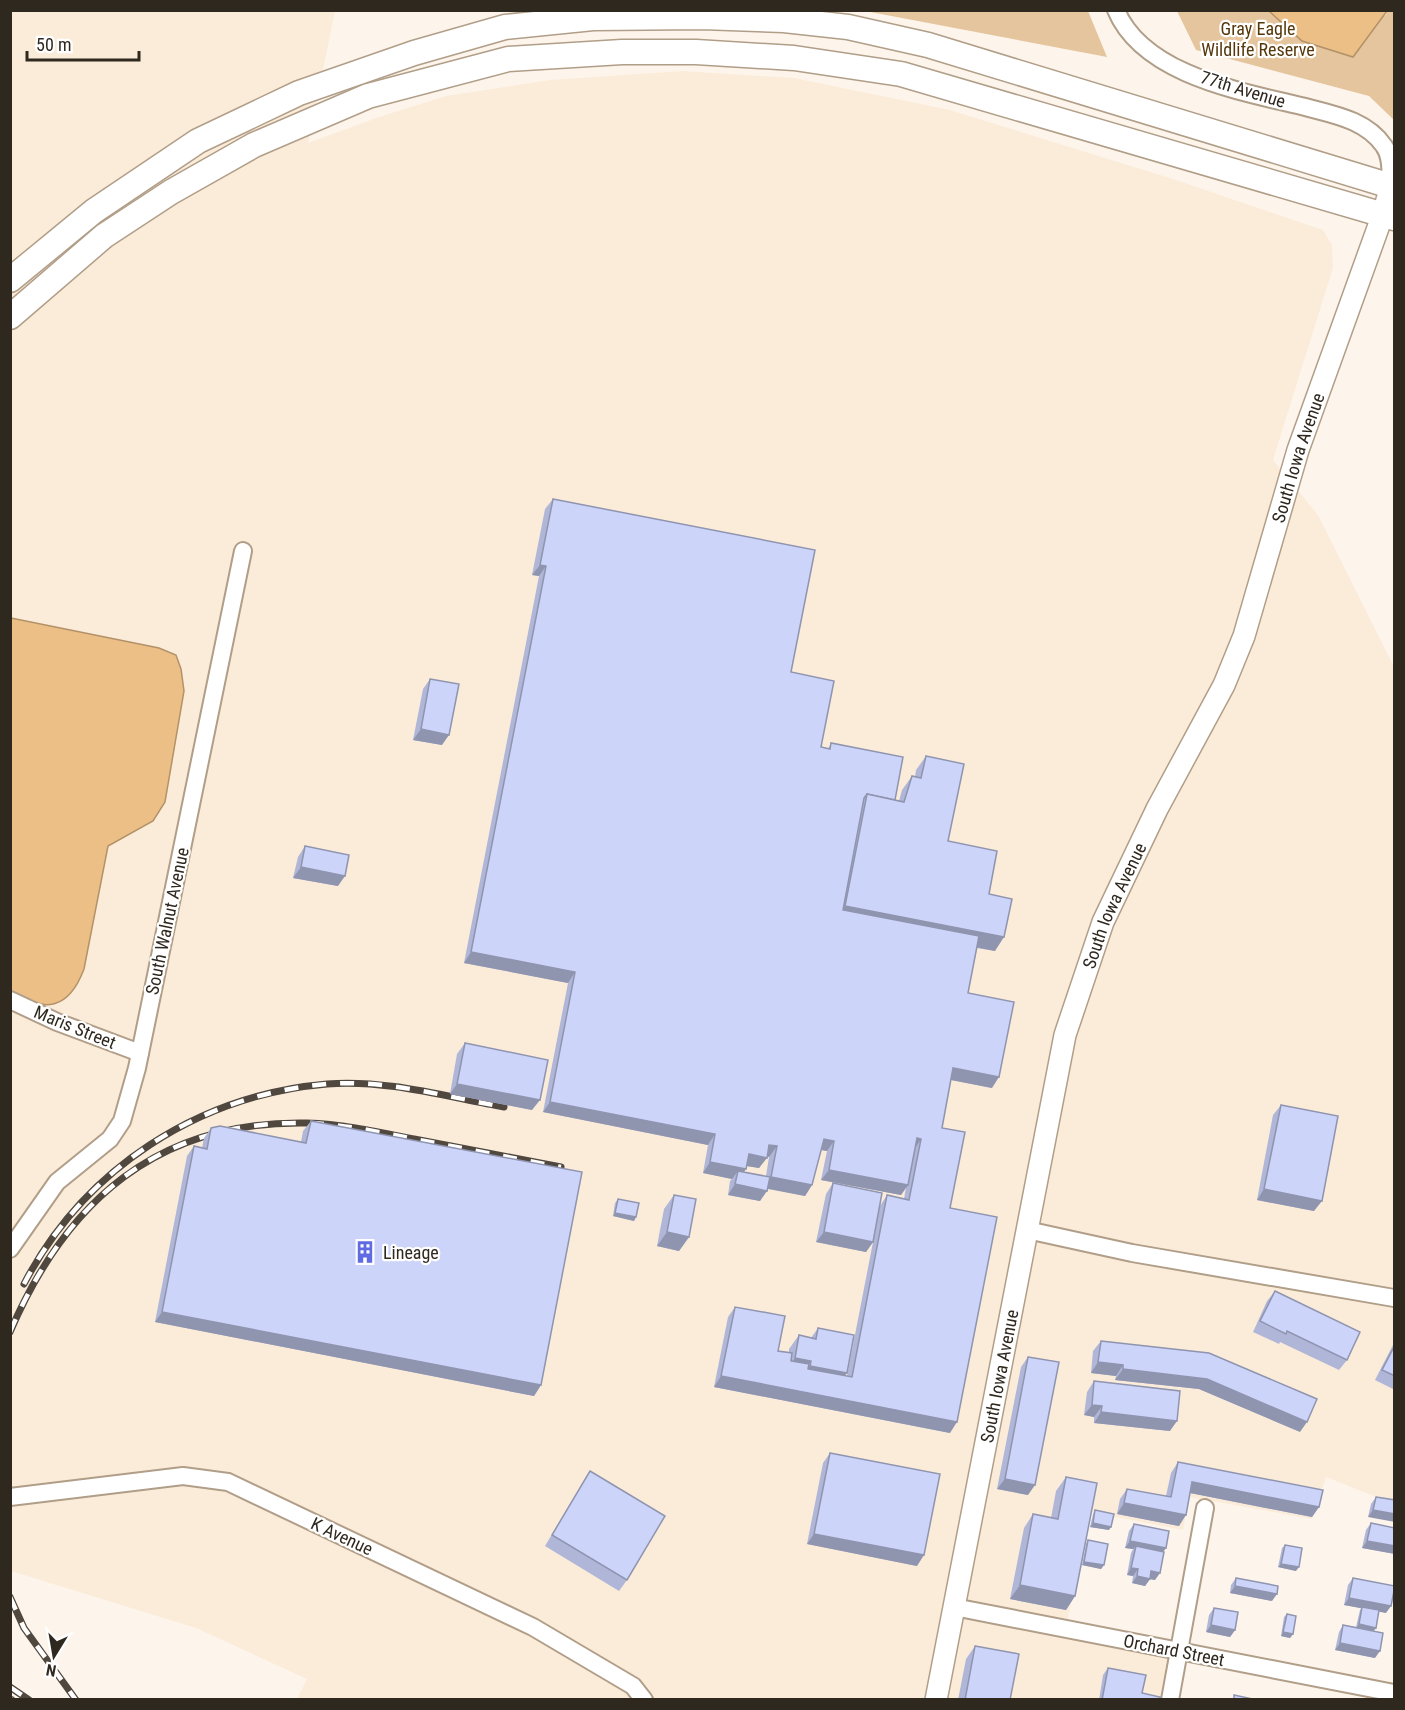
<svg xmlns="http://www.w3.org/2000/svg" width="1405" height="1710" font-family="'Roboto Condensed',sans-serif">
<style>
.built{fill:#fbecda}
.green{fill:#e5c59e}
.water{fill:#ecbf87;stroke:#b39268;stroke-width:1.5}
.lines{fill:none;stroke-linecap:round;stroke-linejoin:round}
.minor-casing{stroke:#b19e88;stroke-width:20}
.major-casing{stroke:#b19e88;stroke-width:24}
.highway-casing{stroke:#b19e88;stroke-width:27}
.minor{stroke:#fff;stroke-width:16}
.major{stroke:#fff;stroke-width:21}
.highway{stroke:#fff;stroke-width:24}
.rail-casing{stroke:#50483f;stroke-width:7}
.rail{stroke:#fff;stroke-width:4.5;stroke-dasharray:14;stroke-linecap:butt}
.wall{fill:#afb6d7;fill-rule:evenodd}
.shaded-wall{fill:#8f94af}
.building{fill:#ccd4fa;stroke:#8f94af;stroke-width:1.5}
.labels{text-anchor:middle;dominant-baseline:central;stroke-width:4.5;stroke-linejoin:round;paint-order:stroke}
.park-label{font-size:18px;fill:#55370a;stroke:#fff}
.street-label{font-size:18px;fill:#2f281f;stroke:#fff}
.poi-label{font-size:18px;fill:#2f281f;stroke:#fff;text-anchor:start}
</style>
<rect width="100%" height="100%" fill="#fdf5eb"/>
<polygon class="built" points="10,11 335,11 308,143 379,117 446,96 550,80 682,71 794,78 950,110 1173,179 1323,230 1332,245 1333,268 1273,460 1318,515 1394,667 1394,1504 1326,1477 1312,1519 1189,1497 1183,1530 1089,1512 1066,1629 1179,1651 1170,1699 297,1699 307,1679 196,1628 11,1571"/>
<g class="green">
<polygon points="865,11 1088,11 1107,57"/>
<polygon points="1177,11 1269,11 1302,41 1386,15 1387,11 1394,11 1394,120 1369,96 1196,50"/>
</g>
<g class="water">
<polygon points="1269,11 1387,11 1353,57 1302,41"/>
<path d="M11,618L159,648L176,655L181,669L184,691L165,802L153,821L108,846L84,969C69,1009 46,1013 11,993Z"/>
</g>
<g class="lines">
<g class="minor-casing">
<g id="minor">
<path d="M1116,10C1144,77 1246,92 1309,108C1336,115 1367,121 1384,146C1392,157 1390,173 1391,186"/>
<polyline points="10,1000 57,1022 140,1053"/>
<polyline points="1027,1230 1132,1253 1394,1298"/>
<polyline points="10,1249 57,1182 110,1139 122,1121 137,1068 243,551"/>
<polyline points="10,1497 183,1476 228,1482 533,1627 633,1686 644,1700"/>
<polyline points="954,1607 1394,1693"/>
<polyline points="1170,1700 1205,1508"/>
</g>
</g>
<g class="major-casing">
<g id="major">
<path id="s1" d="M936,1700L1065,1035L1103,922L1157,809L1224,685L1244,636L1298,450L1383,214L1391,186"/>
</g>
</g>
<g class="highway-casing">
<g id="highway">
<polyline points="10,280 94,211 198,141 299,93 414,53 505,27 593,18 702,17 784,20 848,27 928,45 1394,187"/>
<polyline points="10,317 104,236 171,192 254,145 368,96 508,59 622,52 696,52 794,58 901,74 1394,218"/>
</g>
</g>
<use href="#minor" class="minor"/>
<use href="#major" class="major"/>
<use href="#highway" class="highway"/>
<g class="rail-casing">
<g id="rail">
<path d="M24,1284C84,1169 198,1095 327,1084C385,1079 447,1097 504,1107"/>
<path d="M10,1332C66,1201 158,1120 307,1123C343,1124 379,1132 414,1139C463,1148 512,1158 561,1167"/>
<polyline points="10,1597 24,1628 76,1700"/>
<polyline points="10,1687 29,1700"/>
<polyline points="10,1699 12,1700"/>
</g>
</g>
<use href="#rail" class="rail"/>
</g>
<g class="wall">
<path d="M553,499L791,672L821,747L828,749L831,743L895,800L899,801L902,790L912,776L915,777L916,770L926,756L948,841L989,894L995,951L977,948L968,993L992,1088L951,1080L942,1128L950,1208V1433L714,1387L728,1317L735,1307L778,1351L789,1353V1349L799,1335L811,1338L818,1328L844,1376H847L873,1242L866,1252L816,1242L826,1194L833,1183L880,1206L887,1195L904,1199L906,1187L901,1195L821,1180L827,1151L821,1150L812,1185L805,1196L767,1188L760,1201L728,1195L730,1181L732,1179L703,1173L708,1145L543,1112L568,983L464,963L539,576L532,575L545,509ZM767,1156L769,1157L766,1176L744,1172L746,1166L759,1168Z"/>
<polygon points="430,679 442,745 413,740 423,689"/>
<polygon points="305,846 338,886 293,878 298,857"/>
<polygon points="465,1043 532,1110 450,1094 457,1054"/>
<polygon points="1281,1105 1314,1211 1257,1200 1273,1115"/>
<polygon points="311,1121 541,1385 534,1396 155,1322 187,1156 194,1146 202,1148 204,1138 211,1128 301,1142 303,1131"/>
<polygon points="674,1195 689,1237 679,1251 657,1246 664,1209"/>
<polygon points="618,1199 636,1217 634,1221 613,1216 615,1203"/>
<polygon points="1275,1291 1347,1360 1339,1370 1280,1342 1279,1344 1253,1332 1267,1301"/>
<polygon points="1101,1341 1300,1432 1199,1389 1115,1380 1116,1376 1091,1373 1093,1351"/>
<polygon points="1395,1341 1395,1390 1375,1380"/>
<polygon points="1028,1357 1028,1495 997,1489 1021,1367"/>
<polygon points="1094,1381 1170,1431 1094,1423 1094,1417 1084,1415 1087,1392"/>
<polygon points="830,1453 917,1566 807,1544 823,1463"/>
<polygon points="1178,1462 1319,1507 1312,1517 1190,1493 1179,1526 1117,1514 1120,1499 1127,1489 1166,1496 1171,1473"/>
<polygon points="590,1471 627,1580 619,1591 545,1546 583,1482"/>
<polygon points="1066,1477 1075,1596 1066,1610 1010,1599 1024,1528 1033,1514 1051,1518 1056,1491"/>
<polygon points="1376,1497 1395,1500 1368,1517 1371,1504"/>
<polygon points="1095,1510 1109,1530 1090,1527 1093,1514"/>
<polygon points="1371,1523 1395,1528 1395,1554 1362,1548 1366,1530"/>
<polygon points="1134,1524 1166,1548 1163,1552 1155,1580 1150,1579 1145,1586 1132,1583 1133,1576 1127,1575 1131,1553 1133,1549 1125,1548 1129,1531"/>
<polygon points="1088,1540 1104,1565 1101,1569 1082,1565 1086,1544"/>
<polygon points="1285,1545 1296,1571 1278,1567 1282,1548"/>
<polygon points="1236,1578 1272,1601 1230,1593 1231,1585"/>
<polygon points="1353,1578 1386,1613 1379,1611 1376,1628 1374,1631 1375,1658 1335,1650 1339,1632 1343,1625 1356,1627 1360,1610 1362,1608 1344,1605 1348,1585"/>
<polygon points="1214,1608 1235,1630 1230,1637 1206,1632 1209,1615"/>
<polygon points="1287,1614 1293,1634 1290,1638 1281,1636 1284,1617"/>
<polygon points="975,1646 1010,1700 958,1700 966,1659"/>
<polygon points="1108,1668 1142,1693 1160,1700 1099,1700 1103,1675"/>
</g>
<g class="shaded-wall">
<polygon points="540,565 546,566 539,576 532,575"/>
<polygon points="421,729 449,735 442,745 413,740"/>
<polygon points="301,867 345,876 338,886 293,878"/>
<polygon points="845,906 1004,937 995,951 835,920"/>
<polygon points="471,952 575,972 568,983 464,963"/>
<polygon points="953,1068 999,1077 992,1088 946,1079"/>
<polygon points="457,1084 540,1100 532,1110 450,1094"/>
<polygon points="550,1102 715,1134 708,1145 543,1112"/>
<polygon points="917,1138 921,1139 914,1150"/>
<polygon points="824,1139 834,1141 827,1151 816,1149"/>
<polygon points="769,1145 777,1146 769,1157 762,1155"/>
<polygon points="749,1154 767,1158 759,1168 741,1165"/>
<polygon points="710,1162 746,1169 738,1180 738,1171 732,1179 703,1173"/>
<polygon points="829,1170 908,1185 901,1195 821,1180"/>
<polygon points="771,1177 812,1185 805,1196 763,1188"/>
<polygon points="735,1184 767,1191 760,1201 728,1195"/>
<polygon points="1264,1189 1322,1201 1314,1211 1257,1200"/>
<polygon points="615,1213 636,1217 634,1221 613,1216"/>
<polygon points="667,1232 689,1237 679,1251 657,1246"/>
<polygon points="824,1232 873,1242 866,1252 816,1242"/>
<polygon points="162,1312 541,1385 534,1396 155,1322"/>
<polygon points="795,1358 811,1361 801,1375 785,1372"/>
<polygon points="1098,1362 1123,1365 1116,1376 1091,1373"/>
<polygon points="810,1366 847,1373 837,1386 801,1379"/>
<polygon points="1123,1369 1207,1379 1307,1422 1300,1432 1199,1389 1115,1380"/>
<polygon points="721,1376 957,1422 950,1433 714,1387"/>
<polygon points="1092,1405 1102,1406 1094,1417 1084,1415"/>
<polygon points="1101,1412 1177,1421 1170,1431 1094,1423"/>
<polygon points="1005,1479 1035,1485 1028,1495 997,1489"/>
<polygon points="1192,1482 1319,1507 1312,1517 1185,1492"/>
<polygon points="1124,1503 1186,1515 1179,1526 1117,1514"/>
<polygon points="1373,1510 1395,1514 1395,1522 1368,1517"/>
<polygon points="1093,1523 1111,1527 1109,1530 1090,1527"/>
<polygon points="814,1534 924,1555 917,1566 807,1544"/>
<polygon points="1130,1541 1166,1548 1161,1555 1136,1546 1133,1549 1125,1548"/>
<polygon points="1367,1541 1395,1546 1395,1554 1362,1548"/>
<polygon points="1084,1562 1104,1565 1101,1569 1082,1565"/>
<polygon points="1281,1564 1299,1567 1296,1571 1278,1567"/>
<polygon points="1131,1568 1138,1569 1133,1576 1127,1575"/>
<polygon points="1151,1571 1160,1573 1155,1580 1150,1579 1145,1586 1132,1583 1137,1576"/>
<polygon points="1020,1585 1075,1596 1066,1610 1010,1599"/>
<polygon points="1235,1586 1277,1594 1272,1601 1230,1593"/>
<polygon points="1349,1598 1391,1606 1386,1613 1344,1605"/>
<polygon points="1359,1624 1376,1628 1373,1631 1356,1628"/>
<polygon points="1211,1625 1235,1630 1230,1637 1206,1632"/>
<polygon points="1283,1632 1293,1634 1290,1638 1281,1636"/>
<polygon points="1340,1643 1380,1651 1375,1658 1335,1650"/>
</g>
<g class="building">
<polygon points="553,499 815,550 791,672 834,681 821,747 830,749 831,743 903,757 895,800 867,794 864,798 843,910 979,936 968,993 1014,1002 999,1077 953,1068 942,1128 965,1132 950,1208 997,1217 957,1422 721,1376 735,1307 785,1316 778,1351 792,1353 791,1361 809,1364 808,1369 852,1377 887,1195 909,1200 921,1139 917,1138 908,1185 829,1170 834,1141 824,1139 812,1185 771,1177 777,1146 769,1145 767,1158 749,1154 746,1169 710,1162 715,1134 550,1102 575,972 471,952 546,566 540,565"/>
<polygon points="430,679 459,684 449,735 421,729"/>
<polygon points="926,756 964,764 948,841 997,851 989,894 1012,899 1004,937 845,906 867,794 904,802 912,776 921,778"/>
<polygon points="305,846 349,855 345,876 301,867"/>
<polygon points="465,1043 548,1060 540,1100 457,1084"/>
<polygon points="1281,1105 1338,1116 1322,1201 1264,1189"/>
<polygon points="311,1121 582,1172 541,1385 162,1312 194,1146 207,1149 211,1128 220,1126 306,1143"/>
<polygon points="738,1171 770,1177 767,1191 735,1184"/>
<polygon points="833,1183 882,1193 873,1242 824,1232"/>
<polygon points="674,1195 696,1199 689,1237 667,1232"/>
<polygon points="618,1199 639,1203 636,1217 615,1213"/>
<polygon points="1275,1291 1360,1332 1347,1360 1287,1331 1286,1334 1260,1321"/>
<polygon points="818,1328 854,1335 847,1373 810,1366 811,1361 795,1358 799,1335 816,1339"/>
<polygon points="1101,1341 1209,1353 1317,1399 1307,1422 1207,1379 1123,1369 1123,1365 1098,1362"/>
<polygon points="1395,1345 1395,1376 1382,1370"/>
<polygon points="1028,1357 1059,1362 1035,1485 1005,1479"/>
<polygon points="1094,1381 1180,1391 1177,1421 1101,1412 1102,1406 1092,1405"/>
<polygon points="830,1453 940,1474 924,1555 814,1534"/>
<polygon points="1178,1462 1323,1490 1319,1507 1192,1482 1186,1515 1124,1503 1127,1489 1171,1497"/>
<polygon points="590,1471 665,1516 627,1580 552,1535"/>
<polygon points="1066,1477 1097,1483 1075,1596 1020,1585 1033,1514 1058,1519"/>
<polygon points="1376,1497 1395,1500 1395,1514 1373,1510"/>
<polygon points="1095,1510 1114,1514 1111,1527 1093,1523"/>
<polygon points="1371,1523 1395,1528 1395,1546 1367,1541"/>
<polygon points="1134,1524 1169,1531 1166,1548 1130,1541"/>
<polygon points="1088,1540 1108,1544 1104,1565 1084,1562"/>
<polygon points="1285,1545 1302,1548 1299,1567 1281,1564"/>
<polygon points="1136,1546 1164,1552 1160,1573 1151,1571 1150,1579 1137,1576 1138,1569 1131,1568"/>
<polygon points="1236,1578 1278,1586 1277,1594 1235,1586"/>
<polygon points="1353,1578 1395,1586 1391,1606 1349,1598"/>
<polygon points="1362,1607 1379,1610 1376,1628 1359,1624"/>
<polygon points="1214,1608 1238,1612 1235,1630 1211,1625"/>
<polygon points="1287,1614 1296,1616 1293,1634 1283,1632"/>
<polygon points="1343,1625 1383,1633 1380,1651 1340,1643"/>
<polygon points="975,1646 1019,1654 1010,1700 965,1700"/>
<polygon points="1108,1668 1146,1675 1142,1693 1160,1697 1160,1700 1102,1700"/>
<polygon points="1234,1695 1253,1699 1253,1700 1234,1700"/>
</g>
<defs>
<g id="building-bare" transform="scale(1.8)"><path d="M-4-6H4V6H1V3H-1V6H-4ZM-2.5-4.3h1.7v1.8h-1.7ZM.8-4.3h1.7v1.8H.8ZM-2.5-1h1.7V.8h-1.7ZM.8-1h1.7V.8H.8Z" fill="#606ae2" stroke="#fff" stroke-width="2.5" paint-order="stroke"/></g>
</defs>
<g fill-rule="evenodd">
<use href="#building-bare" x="365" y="1252"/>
</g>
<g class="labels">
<g class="park-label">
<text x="1258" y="28">Gray Eagle<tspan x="1258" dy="21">Wildlife Reserve</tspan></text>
</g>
<g class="street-label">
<text transform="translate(1243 89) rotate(17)">77th Avenue</text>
<text stroke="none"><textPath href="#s1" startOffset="1302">South Iowa Avenue</textPath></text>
<text stroke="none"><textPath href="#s1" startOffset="816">South Iowa Avenue</textPath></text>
<text transform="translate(167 921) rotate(-78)">South Walnut Avenue</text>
<text transform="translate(75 1027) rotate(22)">Maris Street</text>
<text stroke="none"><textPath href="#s1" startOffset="330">South Iowa Avenue</textPath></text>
<text transform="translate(342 1536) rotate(25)">K Avenue</text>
<text transform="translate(1174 1650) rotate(11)">Orchard Street</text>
</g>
<g class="poi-label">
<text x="383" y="1252">Lineage</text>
</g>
</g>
<rect width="1405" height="1710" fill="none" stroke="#2f281f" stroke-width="24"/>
<g transform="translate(54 1656) rotate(191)" stroke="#ffffff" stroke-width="4.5" paint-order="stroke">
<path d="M0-4.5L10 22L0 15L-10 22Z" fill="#2f281f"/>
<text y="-9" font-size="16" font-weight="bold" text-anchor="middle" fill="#2f281f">N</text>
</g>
<path d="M27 51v9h112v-9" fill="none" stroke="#2f281f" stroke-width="3"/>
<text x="36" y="51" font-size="18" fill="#2f281f" stroke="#ffffff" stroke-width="4.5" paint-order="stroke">50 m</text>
</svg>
